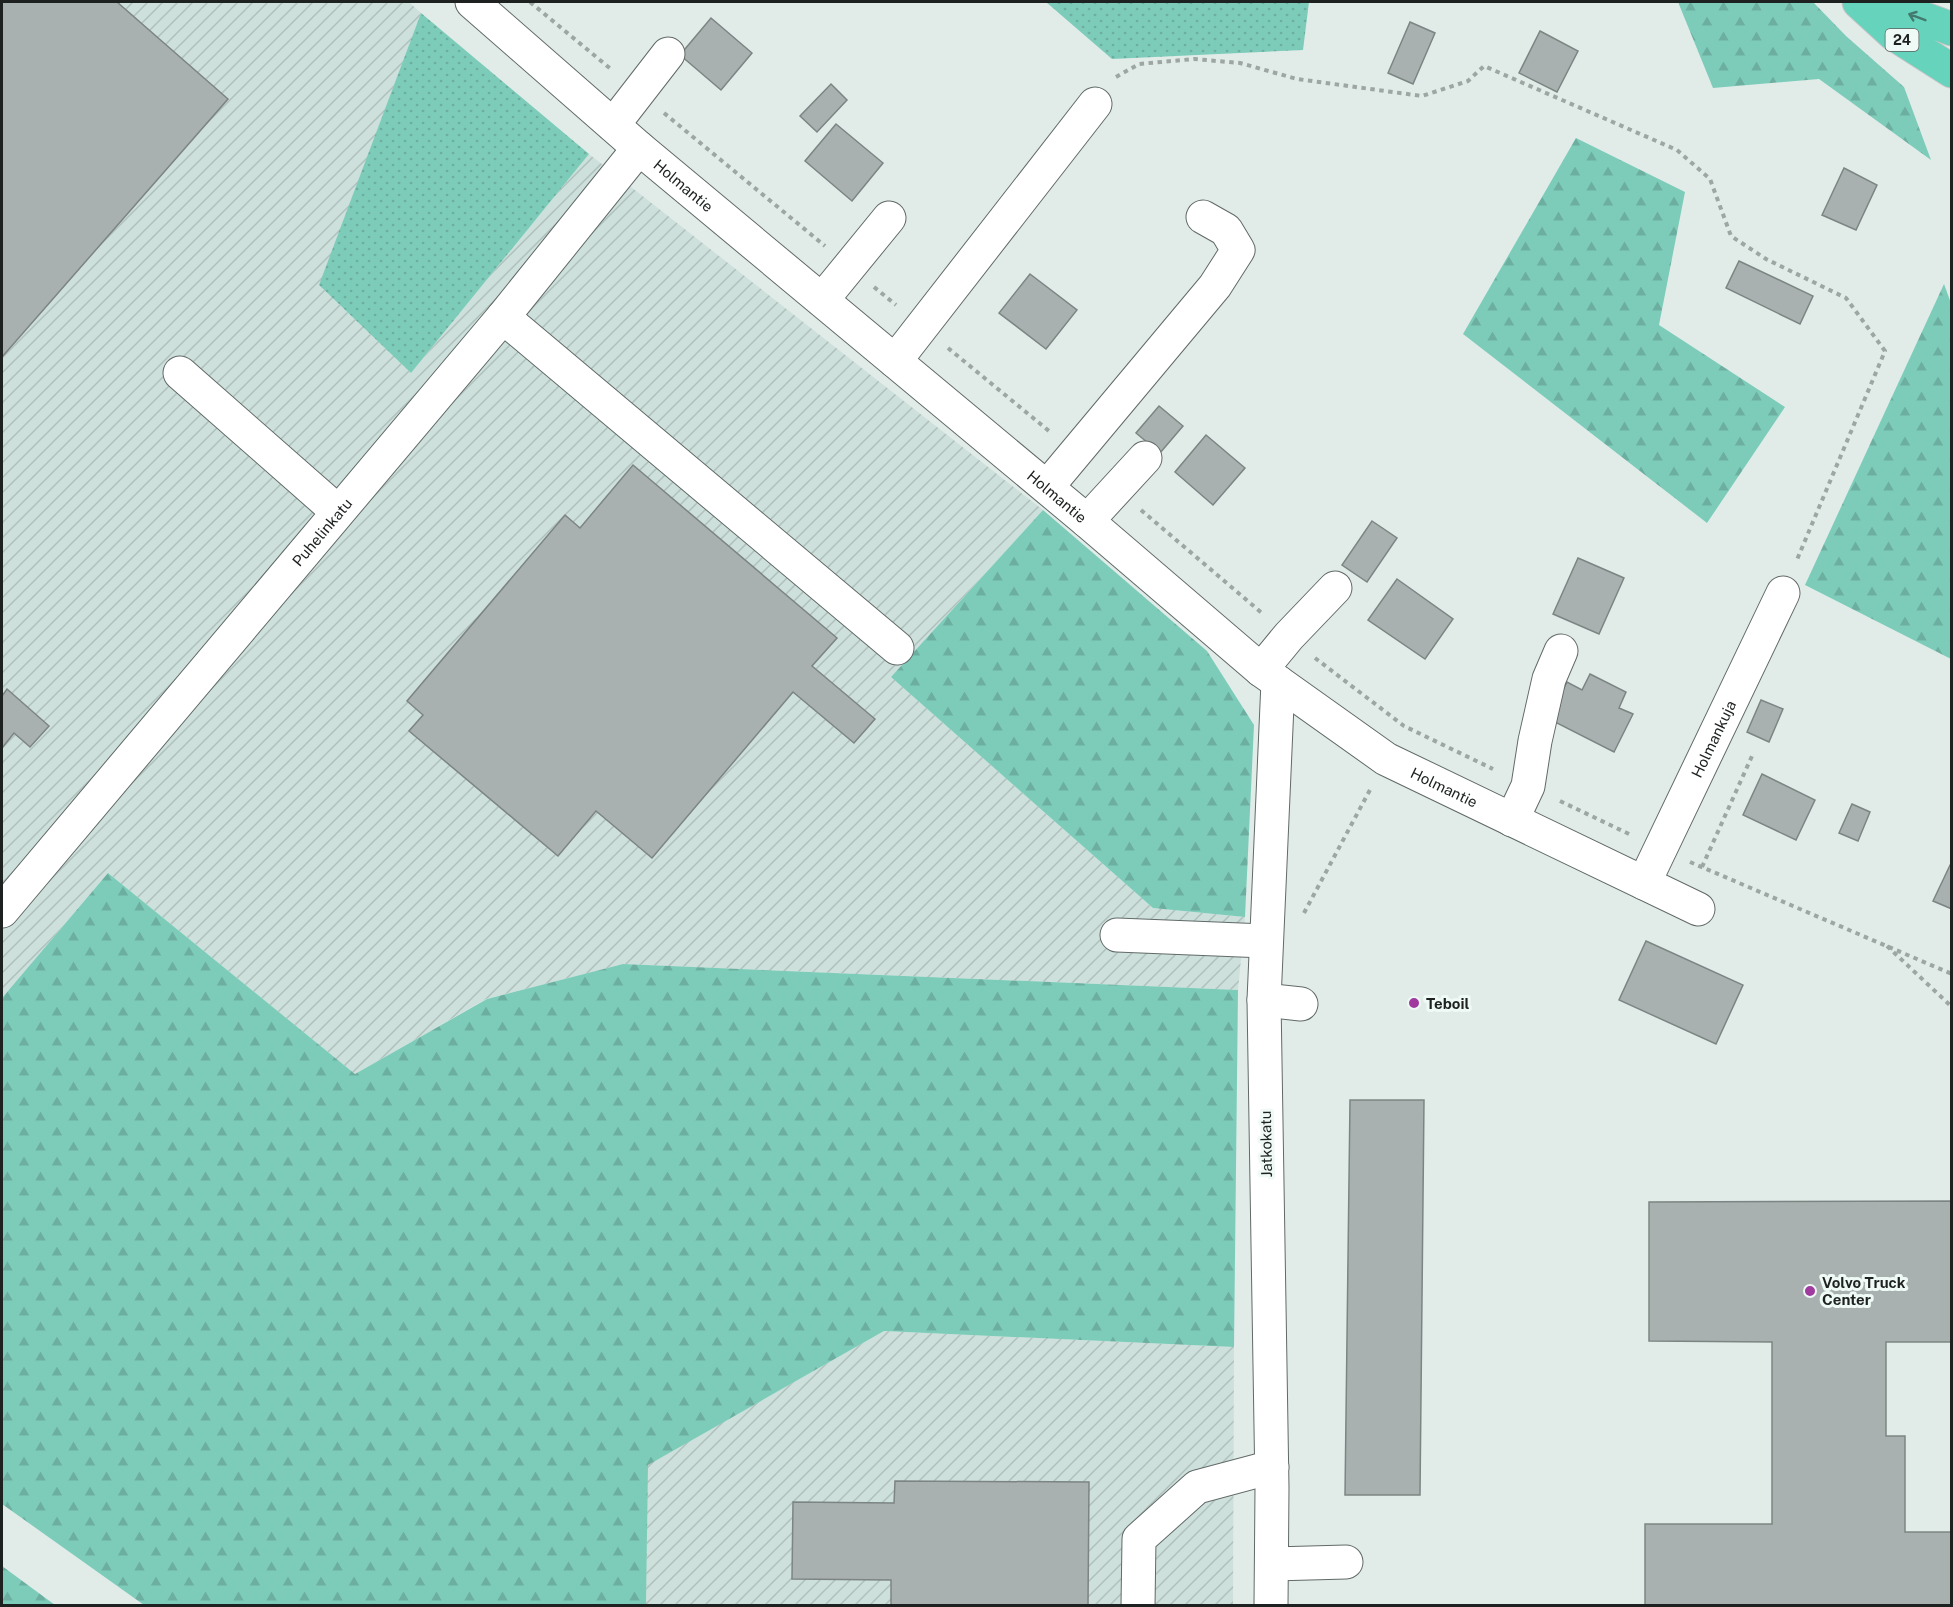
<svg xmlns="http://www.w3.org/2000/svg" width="1953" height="1607" font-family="'Public Sans',sans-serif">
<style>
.industrial{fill:url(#industrial-furrows)}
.grass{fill:url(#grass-dots)}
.forest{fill:url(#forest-firs)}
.building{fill:#a8b1af;stroke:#7c8583;stroke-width:1.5}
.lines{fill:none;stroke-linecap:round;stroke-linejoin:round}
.minor-casing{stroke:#616a68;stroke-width:35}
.highway-casing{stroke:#c4c5c5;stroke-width:35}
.path{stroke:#9ea6a4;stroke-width:4;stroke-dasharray:4.5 4.5;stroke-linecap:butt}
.minor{stroke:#fff;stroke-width:33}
.highway{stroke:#66d3bc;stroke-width:33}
.oneway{stroke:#427a6e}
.poi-dot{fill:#a03a9f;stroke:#eff9f6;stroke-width:2}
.labels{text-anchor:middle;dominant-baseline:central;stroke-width:6;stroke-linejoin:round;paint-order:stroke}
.shield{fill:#eff9f6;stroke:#5c6260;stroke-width:1.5}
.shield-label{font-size:14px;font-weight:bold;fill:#1d2120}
.street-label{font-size:15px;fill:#1d2120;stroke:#eff9f6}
.poi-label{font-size:15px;font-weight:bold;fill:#1d2120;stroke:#eff9f6;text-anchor:start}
</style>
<defs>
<pattern id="industrial-furrows" width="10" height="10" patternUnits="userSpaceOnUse" patternTransform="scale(1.5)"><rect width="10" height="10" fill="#cde0db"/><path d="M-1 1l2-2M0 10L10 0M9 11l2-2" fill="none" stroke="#b0c0bc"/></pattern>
<pattern id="grass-dots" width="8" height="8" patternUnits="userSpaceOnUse" patternTransform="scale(1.5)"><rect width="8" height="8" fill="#7dccba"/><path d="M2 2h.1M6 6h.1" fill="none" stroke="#6cafa0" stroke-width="1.8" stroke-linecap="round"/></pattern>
<pattern id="forest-firs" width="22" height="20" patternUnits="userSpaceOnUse" patternTransform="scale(1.5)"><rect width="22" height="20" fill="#7dccba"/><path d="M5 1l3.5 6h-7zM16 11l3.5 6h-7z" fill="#6cafa0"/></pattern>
</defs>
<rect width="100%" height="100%" fill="#e1ece9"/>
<g class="industrial">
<polygon points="2,2 409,2 421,13 320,286 411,373 589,154 1043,510 891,677 1153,908 1245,917 1238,990 623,964 486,999 355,1074 108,873 2,998"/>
<polygon points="884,1331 1234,1347 1233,1605 646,1606 647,1465"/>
</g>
<g class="grass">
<polygon points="1046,2 1309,2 1303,50 1112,59"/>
<polygon points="421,13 589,154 411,373 319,285"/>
</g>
<g class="forest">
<polygon points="1678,2 1813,2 1846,36 1904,87 1931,160 1819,79 1713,88"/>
<polygon points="1576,138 1685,192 1659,325 1785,407 1707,523 1463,334"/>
<polygon points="1944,284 1952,306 1951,659 1805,585"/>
<polygon points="1043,510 1207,651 1254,725 1245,917 1153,908 891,677"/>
<polygon points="108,873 355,1074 487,999 623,964 1238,990 1234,1347 884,1331 648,1465 646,1605 144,1605 2,1504 2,998"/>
<polygon points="2,1566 55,1605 2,1605"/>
</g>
<g class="building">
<polygon points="2,2 117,2 228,99 2,357"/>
<polygon points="711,18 752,53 721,90 680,55"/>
<polygon points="1410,22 1435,33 1413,84 1388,73"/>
<polygon points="1540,31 1578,51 1557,92 1519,73"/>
<polygon points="831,84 847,100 817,132 800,116"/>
<polygon points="836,124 883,163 852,201 805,161"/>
<polygon points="1844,168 1877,185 1856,230 1822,215"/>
<polygon points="1739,261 1813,296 1800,324 1726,288"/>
<polygon points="1030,274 1077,310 1046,349 999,313"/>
<polygon points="1159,406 1183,426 1160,453 1136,433"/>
<polygon points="1206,435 1245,468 1213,505 1175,472"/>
<polygon points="633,465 837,638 812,666 875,719 854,743 793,692 652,858 596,811 558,856 409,731 423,715 407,701 565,515 580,528"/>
<polygon points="1372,521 1397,538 1367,582 1342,565"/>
<polygon points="1578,558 1624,578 1599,634 1553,614"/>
<polygon points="1397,579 1453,619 1425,659 1368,620"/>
<polygon points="1590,674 1626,692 1619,708 1633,714 1614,752 1549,719 1567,682 1582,690"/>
<polygon points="7,689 49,726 30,747 14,733 2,748 2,696"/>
<polygon points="1761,700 1783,709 1769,742 1747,732"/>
<polygon points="1762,774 1815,800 1796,840 1743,815"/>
<polygon points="1852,804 1870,812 1858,841 1839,833"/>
<polygon points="1952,861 1952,909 1933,901"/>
<polygon points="1646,941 1743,985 1716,1044 1619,1000"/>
<polygon points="1350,1100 1424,1100 1420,1495 1345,1495"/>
<polygon points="1952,1201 1952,1342 1886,1342 1886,1436 1905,1436 1905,1532 1952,1532 1952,1606 1645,1606 1645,1524 1772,1524 1772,1342 1649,1341 1649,1202"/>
<polygon points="895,1481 1089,1482 1088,1606 891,1606 891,1580 792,1579 793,1502 894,1503"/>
</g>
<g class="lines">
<g class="minor-casing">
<g id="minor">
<path id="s1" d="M472,2L639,148L1087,521L1261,670L1386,759L1698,909"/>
<polyline points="613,125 668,54"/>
<polyline points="822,300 889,218"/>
<polyline points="503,317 897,648"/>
<polyline points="895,361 1095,104"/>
<polyline points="180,373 337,511"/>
<polyline points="1047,487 1215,286 1238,250 1226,230 1203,217"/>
<polyline points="1087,521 1145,458"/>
<polyline points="1261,670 1289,636 1335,588"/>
<polyline points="1512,820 1528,786 1535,741 1549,679 1561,651"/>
<path id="s2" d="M1644,883L1783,593"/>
<path id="s3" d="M2,911L503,317L639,148"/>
<polyline points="1117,935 1265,941"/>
<polyline points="1264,1000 1301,1004"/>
<polyline points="1273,1564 1346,1562"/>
<polyline points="1138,1606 1139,1539 1197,1487 1272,1467"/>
<polyline points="1271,1606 1272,1488 1264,1000 1278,682"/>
</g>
</g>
<g class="highway-casing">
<g id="highway">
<polyline points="1859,2 1894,34 1952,71"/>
<polyline points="1884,2 1906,12 1952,29"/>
</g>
</g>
<g class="path">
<polyline points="530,2 612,70"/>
<polyline points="1116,77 1139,64 1194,59 1240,63 1297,79 1422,96 1468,81 1484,66 1677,150 1710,179 1731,236 1766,259 1846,298 1885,351 1796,562"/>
<polyline points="664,113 825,246"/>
<polyline points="874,287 896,305"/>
<polyline points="948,348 1049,431"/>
<polyline points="1141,510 1263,614"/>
<polyline points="1315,658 1404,726 1493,769"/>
<polyline points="1560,801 1629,834"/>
<polyline points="1690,862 1952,974"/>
<polyline points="1702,867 1752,756"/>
<polyline points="1304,913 1371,788"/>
<polyline points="1887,946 1952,1007"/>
</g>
<use href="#minor" class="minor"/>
<use href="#highway" class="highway"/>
</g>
<defs><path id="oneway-shaft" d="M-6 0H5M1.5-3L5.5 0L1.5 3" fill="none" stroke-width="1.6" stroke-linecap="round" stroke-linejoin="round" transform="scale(1.5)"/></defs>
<use class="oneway" href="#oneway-shaft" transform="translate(1917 17) rotate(-159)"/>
<g class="poi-dot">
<circle cx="1414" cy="1003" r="6"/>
<circle cx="1810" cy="1291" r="6"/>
</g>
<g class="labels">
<rect class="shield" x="1885.5" y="29" width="33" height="22" rx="4.5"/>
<g class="shield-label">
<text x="1902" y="40">24</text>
</g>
<g class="street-label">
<text stroke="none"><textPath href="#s1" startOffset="280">Holmantie</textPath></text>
<text stroke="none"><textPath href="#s1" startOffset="766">Holmantie</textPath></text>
<text stroke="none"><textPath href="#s3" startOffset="496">Puhelinkatu</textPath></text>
<text stroke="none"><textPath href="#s2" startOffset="160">Holmankuja</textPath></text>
<text stroke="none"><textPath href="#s1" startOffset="1252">Holmantie</textPath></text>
<text transform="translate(1266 1144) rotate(-91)">Jatkokatu</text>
</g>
<g class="poi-label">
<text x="1426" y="1003">Teboil</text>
<text x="1822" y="1282">Volvo Truck<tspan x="1822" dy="17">Center</tspan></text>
</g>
</g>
<rect width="1953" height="1607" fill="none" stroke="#1d2120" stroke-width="6"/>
</svg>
